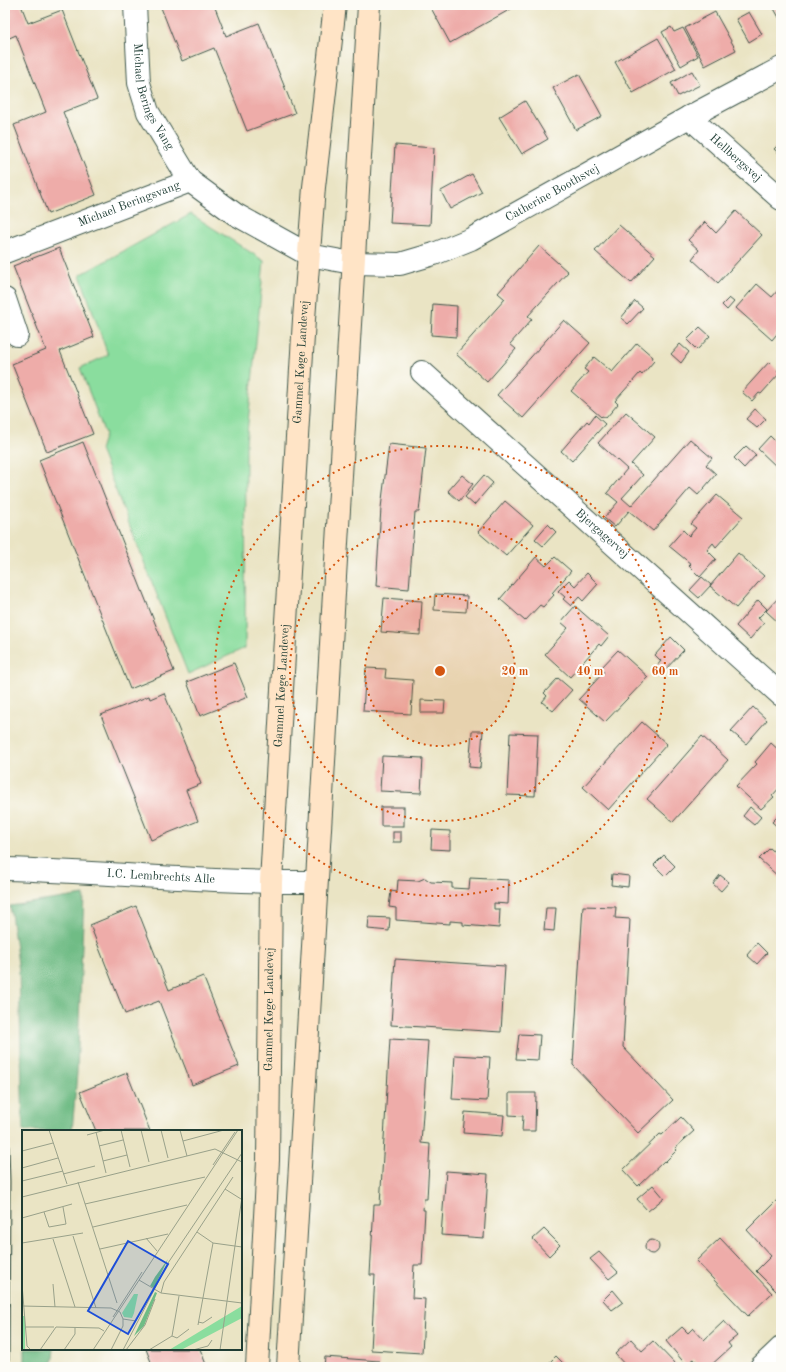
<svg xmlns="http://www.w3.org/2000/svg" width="786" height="1372" font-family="'Old Standard TT',serif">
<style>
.green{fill:#8add9e;stroke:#548d69}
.forest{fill:#6fbc85;stroke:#477c5c}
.building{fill:#eeaca9}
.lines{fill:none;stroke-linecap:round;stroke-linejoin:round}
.minor-casing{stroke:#3d564a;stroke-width:24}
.secondary-casing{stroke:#3d564a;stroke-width:24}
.minor{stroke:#fff;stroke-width:22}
.secondary{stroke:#ffe4c6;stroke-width:22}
.tram{stroke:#1f3d34;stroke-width:1}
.ring{fill:none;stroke:#d45610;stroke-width:2;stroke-dasharray:2 4}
.labels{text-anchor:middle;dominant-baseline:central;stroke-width:4;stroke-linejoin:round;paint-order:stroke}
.street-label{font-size:12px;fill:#1f3d34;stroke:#fdfcf7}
.inset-road{fill:none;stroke:#99a18a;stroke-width:1}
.view{fill:#1d4ed8;fill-opacity:0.15;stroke:#1d4ed8;stroke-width:2}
.inset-edge{fill:none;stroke:#1f3d34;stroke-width:2}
.centre{fill:#d45610;stroke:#fdfcf7;stroke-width:2}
.ring-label{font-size:12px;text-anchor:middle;font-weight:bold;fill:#d45610;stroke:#fdfcf7;stroke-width:4;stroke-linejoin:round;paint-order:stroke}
</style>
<rect width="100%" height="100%" fill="#fdfcf7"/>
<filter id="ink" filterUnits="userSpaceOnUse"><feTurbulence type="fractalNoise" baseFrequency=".025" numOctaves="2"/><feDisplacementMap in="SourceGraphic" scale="8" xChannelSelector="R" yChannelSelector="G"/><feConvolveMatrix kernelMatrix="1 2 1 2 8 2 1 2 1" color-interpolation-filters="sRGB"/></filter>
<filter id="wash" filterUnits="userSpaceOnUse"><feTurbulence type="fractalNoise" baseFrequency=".012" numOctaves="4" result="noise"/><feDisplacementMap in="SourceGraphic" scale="16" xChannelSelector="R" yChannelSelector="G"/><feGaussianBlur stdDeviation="0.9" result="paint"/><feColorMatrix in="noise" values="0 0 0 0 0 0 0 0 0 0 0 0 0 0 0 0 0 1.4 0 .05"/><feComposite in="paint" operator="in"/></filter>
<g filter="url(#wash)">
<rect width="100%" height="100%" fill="#eae4c4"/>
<polygon class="green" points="191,214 264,261 246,443 245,648 188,674 100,450 105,434 80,368 108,355 80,275"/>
<g class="forest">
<polygon points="84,895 77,1073 72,1131 23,1131 19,971 10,906"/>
<polygon points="25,1349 54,1349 52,1367 25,1367"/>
</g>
<g id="blocks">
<g class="building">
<polygon points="5,5 21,5 28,23 62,10 97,99 63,112 96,195 48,214 14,125 46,112 16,35 5,40"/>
<polygon points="160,5 214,5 226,36 259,23 295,113 247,131 214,48 182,61"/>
<polygon points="437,5 518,5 450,43 431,8"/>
<polygon points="772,5 781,5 781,21"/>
<polygon points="715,12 736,50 705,66 685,28"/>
<polygon points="749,12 762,34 749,42 736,19"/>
<polygon points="671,27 674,32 683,28 698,56 681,66 662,32"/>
<polygon points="658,38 676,69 633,93 615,62"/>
<polygon points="692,71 700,85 678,96 671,83"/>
<polygon points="579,74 602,116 576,130 553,88"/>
<polygon points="525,101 548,139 522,154 499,117"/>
<polygon points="781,142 781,155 774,149"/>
<polygon points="395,145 434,148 430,225 390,223"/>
<polygon points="472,174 482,192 450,209 441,191"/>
<polygon points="736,211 762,235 718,283 692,259 699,250 688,240 705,222 716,233"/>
<polygon points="619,225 655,256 631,283 595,251"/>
<polygon points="539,246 568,272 528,316 532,319 510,344 516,349 487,382 456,354 505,299 498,293"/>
<polygon points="59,248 94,337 60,351 93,434 47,452 12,364 46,350 13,266"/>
<polygon points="757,284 772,297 780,288 781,288 781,329 772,340 736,308"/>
<polygon points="729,298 734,302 727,310 722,305"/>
<polygon points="635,301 643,308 628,324 621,318"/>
<polygon points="433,304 457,306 456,337 431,335"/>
<polygon points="564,320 590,343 523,418 497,395"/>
<polygon points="700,327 710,336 697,350 687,340"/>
<polygon points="637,343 653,357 652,359 654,361 642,375 640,373 615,401 618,404 606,418 602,416 601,417 571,391 588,372 584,369 594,357 612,372"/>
<polygon points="680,344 689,352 681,363 671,354"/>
<polygon points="769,362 780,373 761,394 759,393 752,401 742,392"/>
<polygon points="755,409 766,419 757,428 746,419"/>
<polygon points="626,412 655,437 631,464 643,475 622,498 631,506 690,439 712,458 706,465 716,474 698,495 690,488 653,531 629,511 615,527 604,518 618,502 607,493 627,469 598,443"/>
<polygon points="595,415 605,424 572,461 561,451 587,421 589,423"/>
<polygon points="770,436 781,447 781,467 779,469 758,449"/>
<polygon points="83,442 174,671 130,689 39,460"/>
<polygon points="389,444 426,448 419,512 415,512 409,589 376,586 381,508"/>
<polygon points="746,446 756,455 744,468 734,458"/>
<polygon points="462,475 473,484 459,501 448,491"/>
<polygon points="484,475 493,483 474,505 465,497"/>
<polygon points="717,495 743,517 716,547 713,543 707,550 716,559 700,577 689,566 691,564 669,546 683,530 689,536 696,528 691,524"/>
<polygon points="505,501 533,525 506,556 478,532"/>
<polygon points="548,524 556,532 543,546 535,539"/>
<polygon points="738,553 764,576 736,608 710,586"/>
<polygon points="536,557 546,566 555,557 571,571 552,593 554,595 543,607 540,605 525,621 500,599"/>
<polygon points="587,573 598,584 583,601 579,597 571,606 563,599 565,597 558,591 569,580 575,586"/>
<polygon points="702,577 711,585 699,598 690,590"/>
<polygon points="435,594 467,596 466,612 434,610"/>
<polygon points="781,595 781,625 766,611"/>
<polygon points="384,598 422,601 420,635 381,632"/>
<polygon points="758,600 767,609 758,618 764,623 750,639 736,626"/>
<polygon points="575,606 609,636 601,646 599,644 570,677 545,654 568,628 561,622"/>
<polygon points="671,637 684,650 662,673 656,667 661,661 655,655"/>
<polygon points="618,650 648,677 605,722 579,699 604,672 600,669"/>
<polygon points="234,663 248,697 200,716 187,682"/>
<polygon points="366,668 386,669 385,678 413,680 411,714 363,711"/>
<polygon points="558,678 572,690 553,711 542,702 547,696 544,693"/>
<polygon points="164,693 201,784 186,790 198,821 151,840 101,715 149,696 150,699"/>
<polygon points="421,700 445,701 444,713 421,713"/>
<polygon points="753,707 767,720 746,744 731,731"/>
<polygon points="642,722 667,744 608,810 583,787"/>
<polygon points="472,731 483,731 480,768 469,767"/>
<polygon points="510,733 538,734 535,796 507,795"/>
<polygon points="702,736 728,760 673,822 647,799"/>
<polygon points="771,743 781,752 781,786 772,796 774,797 761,809 736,786 757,764 755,762"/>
<polygon points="382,756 423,758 421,793 380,791"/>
<rect x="381" y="807" width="23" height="19"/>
<polygon points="750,807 761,817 754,825 743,816"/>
<polygon points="781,813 781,828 780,829 772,822"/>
<polygon points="432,830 450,831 450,850 431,849"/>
<rect x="393" y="832" width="8" height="10"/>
<polygon points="770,848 781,858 780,878 759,859"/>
<polygon points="664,855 675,866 665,876 654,865"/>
<polygon points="612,874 629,876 628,887 611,885"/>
<polygon points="720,875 729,882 721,891 713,884"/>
<polygon points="425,878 431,882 452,883 452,888 469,889 470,878 509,880 508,904 494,903 494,909 500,909 499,928 463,925 463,922 450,921 450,924 396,920 396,908 389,907 391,891 397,892 398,880 418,881"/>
<polygon points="136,906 169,990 203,976 239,1066 192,1085 159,1001 125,1014 90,925"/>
<polygon points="583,906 616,907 615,918 630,919 623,1047 673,1100 638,1133 573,1065"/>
<polygon points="546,908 556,908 554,931 544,930"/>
<polygon points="369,917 390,918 389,931 368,929"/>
<polygon points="757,943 767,953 757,964 747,955"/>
<polygon points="395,959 505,966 501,1032 391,1025"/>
<polygon points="519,1034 540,1035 538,1060 516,1059"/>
<polygon points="390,1039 428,1041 421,1143 430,1144 427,1199 424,1199 423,1210 425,1210 422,1265 414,1265 412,1298 425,1299 422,1353 371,1350 375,1275 370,1275 374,1205 380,1205"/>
<polygon points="455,1055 490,1057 487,1101 452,1099"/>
<polygon points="127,1073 150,1131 96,1131 80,1092"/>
<polygon points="509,1093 536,1093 535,1131 522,1131 523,1116 509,1115"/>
<polygon points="465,1112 504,1115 502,1136 463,1133"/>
<polygon points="681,1117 694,1131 675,1148 677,1150 665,1162 664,1161 638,1186 623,1170 660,1134 662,1135"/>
<polygon points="446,1171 488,1174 484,1238 441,1235"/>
<polygon points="653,1185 664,1198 648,1211 637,1199"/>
<polygon points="779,1198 781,1200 781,1288 777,1292 756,1271 771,1256 747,1230"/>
<polygon points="544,1229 560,1245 549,1256 533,1239"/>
<polygon points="720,1238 772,1293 748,1316 696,1261"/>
<circle cx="652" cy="1247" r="7"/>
<polygon points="599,1252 618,1272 609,1279 590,1259"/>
<polygon points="613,1290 623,1302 612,1310 603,1300"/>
<polygon points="724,1321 737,1336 728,1343 731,1347 709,1367 706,1363 701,1367 694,1359 686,1365 666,1341 682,1327 688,1333 693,1328 704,1340"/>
<polygon points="631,1339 642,1351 653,1341 678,1367 627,1367 615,1354"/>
<polygon points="146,1349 200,1349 207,1367 153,1367"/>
<polygon points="556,1356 567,1367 545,1367"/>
<polygon points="325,1357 379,1361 379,1367 324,1367"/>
</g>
</g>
</g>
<g filter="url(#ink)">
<use href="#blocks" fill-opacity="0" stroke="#3d564a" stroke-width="1"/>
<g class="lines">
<g class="minor-casing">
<g id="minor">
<path id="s1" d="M135,5L139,83L148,112L190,181"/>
<path id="s2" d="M689,117L781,199"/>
<path id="s3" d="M5,252L190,181L235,214L309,255L352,263L400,264L434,254L471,239L689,117L781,68"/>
<polyline points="5,299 17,335"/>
<path id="s4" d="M422,372L781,695"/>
<path id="s5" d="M5,869C109,872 213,883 316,882"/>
<polyline points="761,1367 781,1348"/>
</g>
</g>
<g class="secondary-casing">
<g id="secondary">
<path id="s6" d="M257,1367L268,1160L271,882L281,706L304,319L314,187L335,5"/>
<polyline points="288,1367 369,5"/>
</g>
</g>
<use href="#minor" class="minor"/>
<use href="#secondary" class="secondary"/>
<polyline class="tram" points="5,1018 10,1181 9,1367"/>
</g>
</g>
<circle cx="440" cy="671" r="75" fill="#d45610" fill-opacity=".12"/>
<g class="ring">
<circle cx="440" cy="671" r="75"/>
<circle cx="440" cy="671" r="150"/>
<circle cx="440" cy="671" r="225"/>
</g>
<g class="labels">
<g class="street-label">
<text stroke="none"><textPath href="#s1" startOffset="95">Michael Berings Vang</textPath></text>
<text stroke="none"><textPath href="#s2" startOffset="62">Hellbergsvej</textPath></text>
<text stroke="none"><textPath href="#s3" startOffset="599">Catherine Boothsvej</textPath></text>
<text stroke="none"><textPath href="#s3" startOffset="133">Michael Beringsvang</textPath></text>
<text stroke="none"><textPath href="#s6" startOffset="1006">Gammel Køge Landevej</textPath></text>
<text stroke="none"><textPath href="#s4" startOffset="242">Bjergagervej</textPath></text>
<text stroke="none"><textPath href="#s6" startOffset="682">Gammel Køge Landevej</textPath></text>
<text stroke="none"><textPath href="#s5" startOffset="156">I.C. Lembrechts Alle</textPath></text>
<text stroke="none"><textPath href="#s6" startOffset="358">Gammel Køge Landevej</textPath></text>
</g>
</g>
<g transform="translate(22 1130)">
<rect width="220" height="220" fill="#eae4c4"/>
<path d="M112,164H116L112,183L110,188L102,187L100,183ZM220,176V188L159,220H147ZM0,186H3V220H0Z" fill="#8add9e"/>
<path d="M146,129L132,158L128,156L133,147ZM133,162L135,163L122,196L112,206Z" fill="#6fbc85"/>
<path class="inset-road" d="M27,0L45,54M99,0L108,37M119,0L127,32M139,0L146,28M158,0L165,26M74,2L84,43M65,5L83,0M161,11L202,0M77,16L101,10M0,21L31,13M81,31L105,25M191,35L213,2M0,38L36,28M41,44L73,36M0,51L41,41M56,52L95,173M203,59L219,69M0,67L193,19L220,32M63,74L183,47M22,82L27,97L44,94L41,77M0,88L50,74M71,97L165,75M175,102L191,113L220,117M51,106L74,178M124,108L135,121M31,109L53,177M0,113L61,103M78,119L146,104M117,150L139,163L220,173M0,154L5,216L9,220M31,154L33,177M139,163L142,152L211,47M0,176L89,178L98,182L101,189L114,191M91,187L120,142M176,192L181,193L190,187M176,195L191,113M4,197H32M150,206L155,208L167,199M18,220L34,197L77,198L82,201M42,220L53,204V198M71,220L216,0M89,220L101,196V189M101,220L146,133L220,23M104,220L123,195L133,169M127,220L150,206L157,166M171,220L186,216L190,210M198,220L220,67"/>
<path class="view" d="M106,111L146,134L106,204L66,181Z"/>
<rect width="220" height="220" class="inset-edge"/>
</g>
<circle cx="440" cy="671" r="6" class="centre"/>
<g class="ring-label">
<text x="515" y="675">20 m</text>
<text x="590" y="675">40 m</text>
<text x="665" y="675">60 m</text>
</g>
<rect width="786" height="1372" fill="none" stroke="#fdfcf7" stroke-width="20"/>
</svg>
